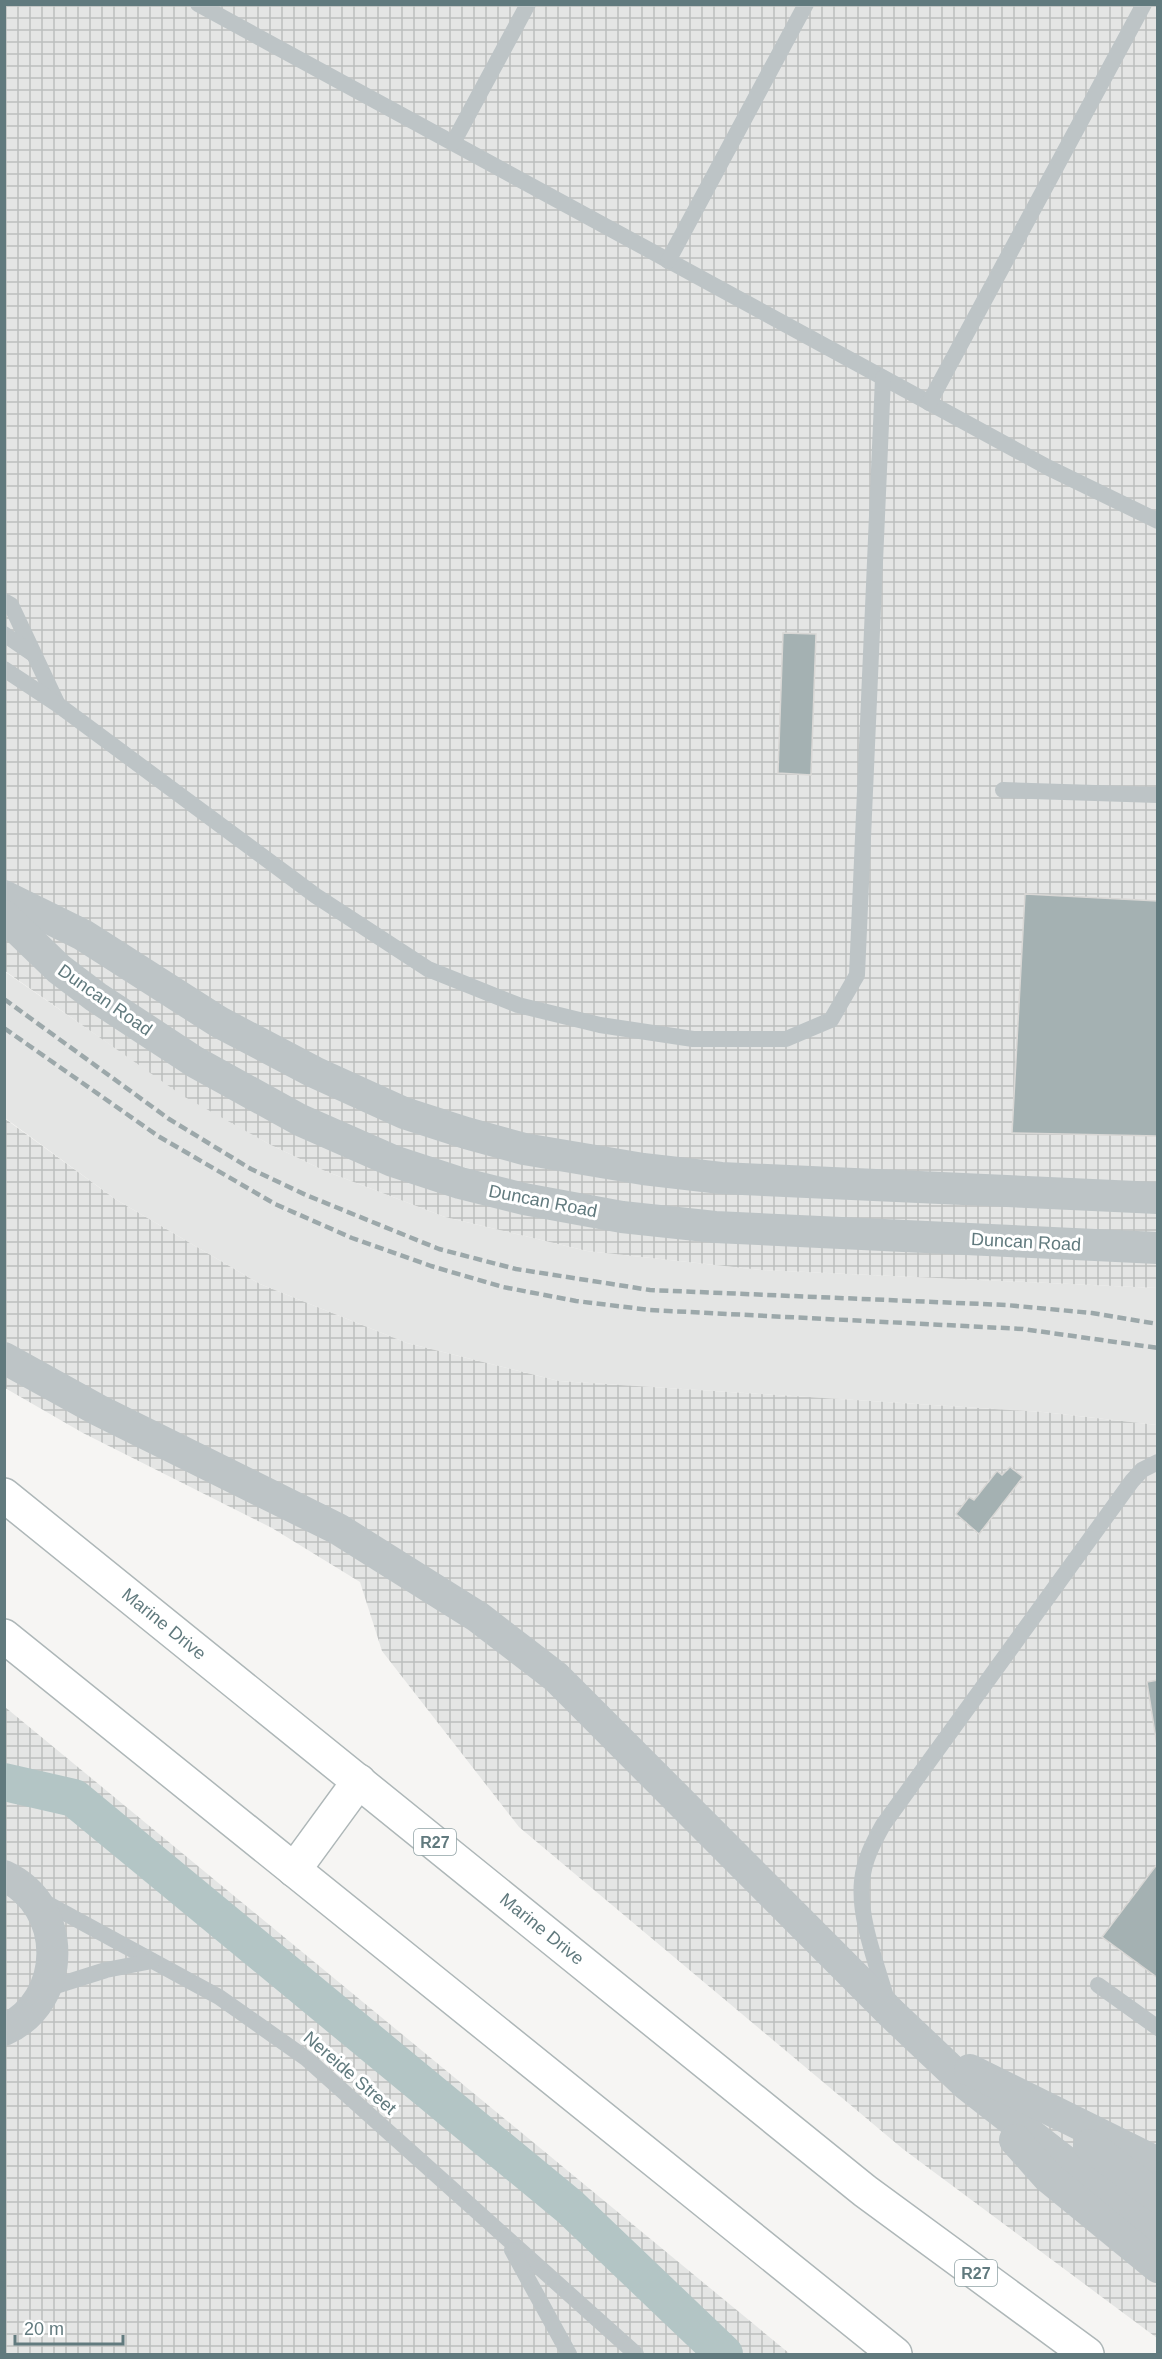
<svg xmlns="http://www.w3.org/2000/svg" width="1162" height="2359" font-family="Helvetica,sans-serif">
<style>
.built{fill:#e4e5e4}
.industrial{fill:url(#industrial-grid)}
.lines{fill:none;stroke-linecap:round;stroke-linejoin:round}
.canal{stroke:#b3c5c5;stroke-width:38}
.building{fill:#a4b1b2;stroke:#d8d7d5;stroke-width:1.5}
.primary-casing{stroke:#aeb7b8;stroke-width:36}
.lane{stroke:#bdc4c6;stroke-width:16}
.street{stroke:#bdc4c6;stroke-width:32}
.primary{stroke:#fff;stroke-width:33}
.rail{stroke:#9ca8aa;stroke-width:4.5;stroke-dasharray:9 4.5;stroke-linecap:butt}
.labels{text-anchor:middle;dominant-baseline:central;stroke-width:6;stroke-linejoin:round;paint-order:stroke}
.shield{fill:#fff;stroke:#90a2a5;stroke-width:1.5}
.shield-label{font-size:16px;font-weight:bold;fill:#617a7e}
.street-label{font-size:18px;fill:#617a7e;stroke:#fff}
</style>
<defs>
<pattern id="industrial-grid" width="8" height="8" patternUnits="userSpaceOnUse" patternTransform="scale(1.5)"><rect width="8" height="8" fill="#e4e5e4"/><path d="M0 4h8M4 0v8" fill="none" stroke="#bcbfbe"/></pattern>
</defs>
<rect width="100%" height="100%" fill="#f6f5f3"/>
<polygon class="built" points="4,971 183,1095 269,1144 325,1171 445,1217 587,1251 761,1270 1157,1288 1157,1425 1043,1412 559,1381 407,1343 260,1284 115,1199 5,1118"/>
<g class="industrial">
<polygon points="5,5 1157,5 1157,1288 761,1270 587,1251 445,1217 325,1171 269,1144 183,1096 5,971"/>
<polygon points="4,1118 115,1199 260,1284 407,1343 559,1381 1043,1412 1157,1425 1157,2338 903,2149 519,1827 382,1651 360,1582 272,1528 83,1433 5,1388"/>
<polygon points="5,1707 790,2354 5,2354"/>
</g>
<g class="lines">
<polyline class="canal" points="4,1782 74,1798 570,2207 724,2354"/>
</g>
<g class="building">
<polygon points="783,633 816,634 811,775 778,773"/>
<polygon points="1025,894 1158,901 1158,1136 1012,1133"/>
<polygon points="1010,1467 1023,1477 979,1534 956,1514 969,1497 974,1500 997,1471 1002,1475"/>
<polygon points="1158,1680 1158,1752 1147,1682"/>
<polygon points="1158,1863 1158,1978 1102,1937"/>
</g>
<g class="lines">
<g class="primary-casing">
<g id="primary">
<polyline points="4,1495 865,2191 1087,2354"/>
<polyline points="4,1636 895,2354"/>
<polyline points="294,1870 359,1781"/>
</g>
</g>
<g class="lane">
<polyline points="198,4 1049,468 1158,521"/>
<polyline points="453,143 528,4"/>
<polyline points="668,261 806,4"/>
<polyline points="929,403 1144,4"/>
<polyline points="4,601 11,605 57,703"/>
<polyline points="4,634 33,654"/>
<polyline points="4,669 57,704 316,896 428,969 518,1005 600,1025 693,1039 786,1039 831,1020 857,975 883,378"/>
<polyline points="1003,790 1158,795"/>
<polyline points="39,1899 219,1997 307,2059 636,2354"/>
<polyline points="1098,1985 1158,2028"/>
<polyline points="46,1989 106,1970 152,1961"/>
<path d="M888,2004C878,1967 858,1919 862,1881C864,1860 873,1843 883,1825L1132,1481L1142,1470L1158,1462"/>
<polyline points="512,2250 569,2354"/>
</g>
<g class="street">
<polyline points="4,896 83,935 219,1022 314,1072 404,1113 466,1133 524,1149 643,1169 721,1178 1158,1198"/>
<polyline points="4,916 59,969 96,997 195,1062 300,1120 393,1161 460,1183 524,1199 622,1217 715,1227 1158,1248"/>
<polyline points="4,1358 98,1410 338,1529 478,1617 556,1677 891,2013 967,2085 1158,2234"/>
<path d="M4,1876C69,1906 68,2001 4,2030"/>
<polyline points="970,2070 1158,2163"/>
<polyline points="1015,2140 1048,2177 1158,2267"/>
<polyline points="1089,2145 1158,2197"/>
</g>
<use href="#primary" class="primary"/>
<g class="rail">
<polyline points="4,999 169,1119 251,1169 306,1195 439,1249 516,1269 650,1290 1006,1305 1092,1313 1158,1324"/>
<polyline points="4,1028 158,1136 275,1204 352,1238 431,1266 503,1287 576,1301 650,1310 1023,1329 1158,1348"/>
</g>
</g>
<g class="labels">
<g class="shield">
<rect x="414" y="1829" width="42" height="26" rx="4.5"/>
<rect x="955" y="2260" width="42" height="26" rx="4.5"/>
</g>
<g class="shield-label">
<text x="435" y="1842">R27</text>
<text x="976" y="2273">R27</text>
</g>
<g class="street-label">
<text transform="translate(105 1000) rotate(35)">Duncan Road</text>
<text transform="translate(543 1201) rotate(11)">Duncan Road</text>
<text transform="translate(1026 1242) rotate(3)">Duncan Road</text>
<text transform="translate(164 1624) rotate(39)">Marine Drive</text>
<text transform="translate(542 1929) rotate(39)">Marine Drive</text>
<text transform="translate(350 2073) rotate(41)">Nereide Street</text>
</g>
</g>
<rect width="1162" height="2359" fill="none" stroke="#617a7e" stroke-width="12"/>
<path d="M15 2335v9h108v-9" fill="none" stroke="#617a7e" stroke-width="3"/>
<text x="24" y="2335" font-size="18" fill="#617a7e" stroke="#ffffff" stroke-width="4.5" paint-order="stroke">20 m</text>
</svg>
